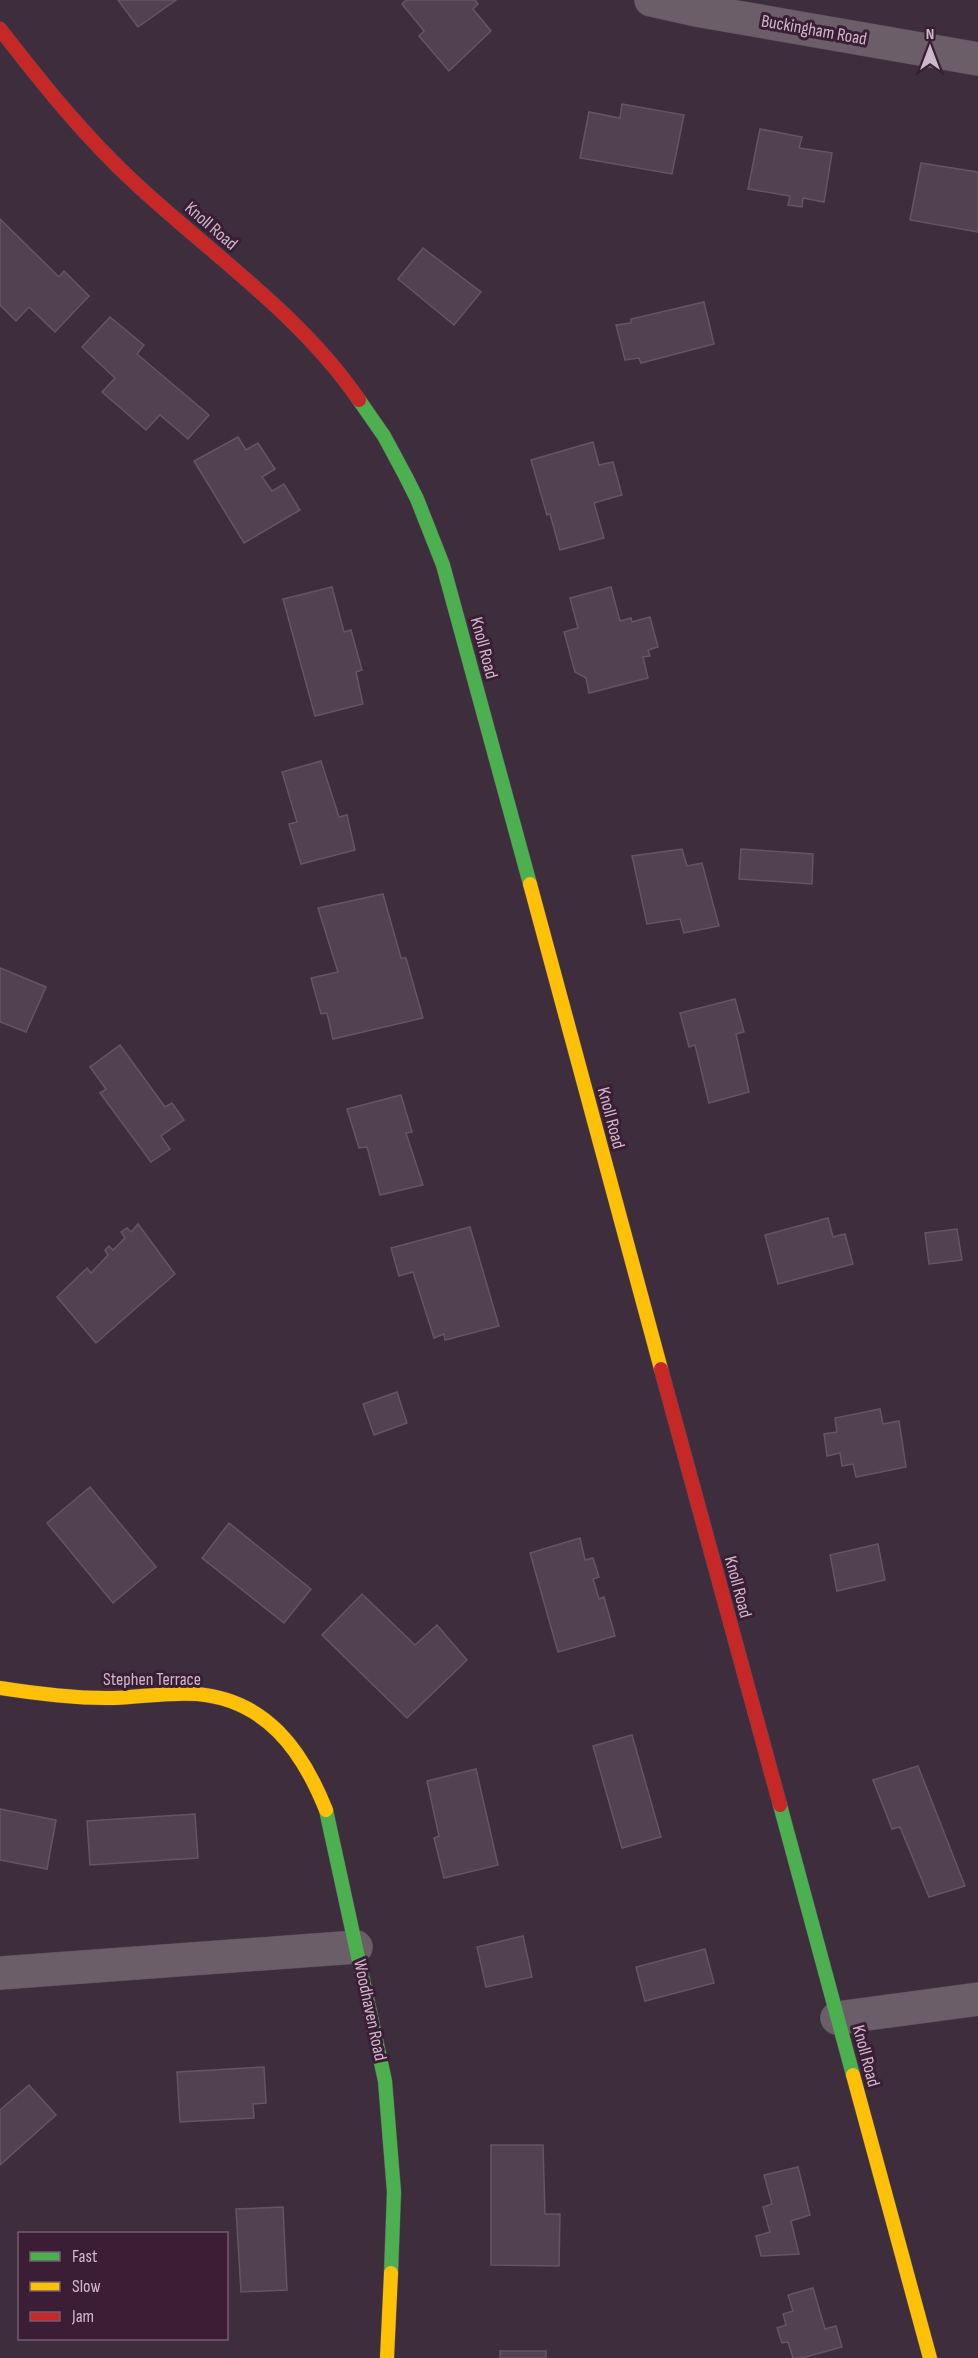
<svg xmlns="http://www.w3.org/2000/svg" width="978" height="2358" font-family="'Sofia Sans Condensed',sans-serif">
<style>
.building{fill:#52424f;stroke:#655562;stroke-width:1.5}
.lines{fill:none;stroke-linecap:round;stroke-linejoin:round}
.street-casing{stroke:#584b56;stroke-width:34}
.fast-casing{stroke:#5b4b58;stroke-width:15}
.slow-casing{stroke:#5b4b58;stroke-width:15}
.jam-casing{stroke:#5b4b58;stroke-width:15}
.street{stroke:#6b5e69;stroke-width:33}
.fast{stroke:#4caf50;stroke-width:14}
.slow{stroke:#ffc107;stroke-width:14}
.jam{stroke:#c62828;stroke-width:14}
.labels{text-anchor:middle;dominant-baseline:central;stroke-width:6;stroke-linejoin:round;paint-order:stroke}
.street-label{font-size:18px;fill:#cfb8ca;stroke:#3b1e36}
</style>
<rect width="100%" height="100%" fill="#3e2d3c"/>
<g class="building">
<polygon points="118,0 176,0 138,27"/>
<polygon points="406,0 475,0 478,4 473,9 491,31 449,71 419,36 424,31 402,4"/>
<polygon points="622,104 684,115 672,174 580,158 589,112 620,118"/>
<polygon points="760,129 802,137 799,148 832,153 824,202 803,198 802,207 788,205 790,196 748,189"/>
<polygon points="921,163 978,172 978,232 910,220"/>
<polygon points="0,219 59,277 64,271 89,296 55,332 29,307 16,321 0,305"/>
<polygon points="423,248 481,292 454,325 398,279"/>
<polygon points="704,302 714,344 641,363 639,358 625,360 616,325 631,323 631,319"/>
<polygon points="110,317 144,345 137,354 209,415 188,439 160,415 146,430 102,392 115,378 82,347"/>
<polygon points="238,437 246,450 258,443 275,469 262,477 272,491 284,484 300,510 244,543 194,461"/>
<polygon points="593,442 599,465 613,462 622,495 594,503 604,538 560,550 550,514 547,515 531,460"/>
<polygon points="332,587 344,632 351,630 362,670 356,672 363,704 315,716 283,599"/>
<polygon points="611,587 620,621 631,618 632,622 650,617 658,647 648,650 650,656 643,657 648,678 589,693 586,678 575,672 564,632 578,628 570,598"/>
<polygon points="321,761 339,817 347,815 355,850 301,864 289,824 297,822 282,772"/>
<polygon points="682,849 687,866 702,863 719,926 684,933 680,919 647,924 632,856"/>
<polygon points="741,849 813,854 812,884 739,879"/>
<polygon points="383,894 401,958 406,958 423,1018 333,1039 327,1013 321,1014 311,978 338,972 318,908"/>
<polygon points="0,968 46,987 26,1032 0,1022"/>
<polygon points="735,999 744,1032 736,1034 749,1092 709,1103 695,1045 689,1047 680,1013"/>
<polygon points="120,1045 165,1107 172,1103 184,1120 161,1136 170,1149 151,1162 100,1093 106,1089 90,1067"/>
<polygon points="401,1095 412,1132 406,1133 423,1185 380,1195 367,1147 359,1148 347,1109"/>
<polygon points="828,1218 833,1237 845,1234 853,1264 778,1284 765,1235"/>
<polygon points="138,1224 175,1274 96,1343 57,1297 87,1268 91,1273 108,1255 105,1250 109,1246 113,1250 125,1238 121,1232 127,1228 131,1232"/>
<polygon points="470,1227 499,1326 445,1340 444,1334 434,1338 413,1272 399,1276 391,1248"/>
<polygon points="957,1229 962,1260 929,1264 925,1233"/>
<polygon points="397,1392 407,1423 374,1435 363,1404"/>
<polygon points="880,1409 883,1424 899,1421 906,1467 856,1477 853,1464 842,1466 840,1453 827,1456 824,1434 837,1432 835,1418"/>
<polygon points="90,1487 156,1567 113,1603 47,1523"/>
<polygon points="229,1523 311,1589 284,1623 202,1558"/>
<polygon points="580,1538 585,1560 593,1558 599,1577 593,1579 599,1599 604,1597 615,1636 558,1652 530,1553"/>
<polygon points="878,1544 885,1580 837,1591 830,1555"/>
<polygon points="362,1594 415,1645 437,1625 467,1660 407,1718 322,1635"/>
<polygon points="632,1735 661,1837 622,1848 593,1746"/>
<polygon points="918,1766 965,1886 929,1897 900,1827 892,1829 873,1780"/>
<polygon points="476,1769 498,1865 444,1878 434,1838 439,1836 427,1781"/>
<polygon points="0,1809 56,1820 47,1869 0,1860"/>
<polygon points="195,1814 198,1858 90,1865 87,1821"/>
<polygon points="523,1936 532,1977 486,1987 477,1947"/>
<polygon points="705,1949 714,1983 645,2001 636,1967"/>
<polygon points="264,2067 266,2103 253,2104 254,2118 180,2122 177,2072"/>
<polygon points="29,2085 56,2115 0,2165 0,2110"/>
<polygon points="491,2145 543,2145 545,2214 560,2214 559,2266 491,2265"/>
<polygon points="798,2167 810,2215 791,2221 799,2254 761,2256 756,2236 770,2232 763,2207 772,2204 764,2175"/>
<polygon points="283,2207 287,2290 241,2292 236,2209"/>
<polygon points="813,2288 825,2329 836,2326 842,2347 802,2358 793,2358 788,2342 782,2343 777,2328 786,2325 783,2314 793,2311 788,2295"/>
<rect x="500" y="2351" width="46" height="7"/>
</g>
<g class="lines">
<g class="street-casing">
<g id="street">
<polyline points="651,0 696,10 978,59"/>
<polyline points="0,1973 356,1947"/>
<polyline points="837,2018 978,1999"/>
</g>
</g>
<g class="fast-casing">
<g id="fast">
<polyline points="359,400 384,436 405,475 417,499 443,565 530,884"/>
<polyline points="780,1805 853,2075"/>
<polyline points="326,1810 385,2081 394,2192 391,2273"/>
</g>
</g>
<g class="slow-casing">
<g id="slow">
<polyline points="530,884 661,1369"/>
<path d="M0,1688C38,1694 76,1699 114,1698C142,1697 170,1692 197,1694C266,1700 302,1750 326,1810"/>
<polyline points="853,2075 930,2358"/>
<polyline points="387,2358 391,2273"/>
</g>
</g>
<g class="jam-casing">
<g id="jam">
<path d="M0,29C42,83 84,136 135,183C210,253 300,314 359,400"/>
<polyline points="661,1369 780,1805"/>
</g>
</g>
<use href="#street" class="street"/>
<use href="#fast" class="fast"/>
<use href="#slow" class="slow"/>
<use href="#jam" class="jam"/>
</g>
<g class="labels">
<g class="street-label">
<text transform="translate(814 30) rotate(10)">Buckingham Road</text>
<text transform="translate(211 226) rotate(41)">Knoll Road</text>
<text transform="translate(484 648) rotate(75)">Knoll Road</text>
<text transform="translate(611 1118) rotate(75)">Knoll Road</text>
<text transform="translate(738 1587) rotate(75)">Knoll Road</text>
<text x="152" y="1679">Stephen Terrace</text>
<text transform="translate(370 2010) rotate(78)">Woodhaven Road</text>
<text transform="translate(866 2056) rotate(75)">Knoll Road</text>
</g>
</g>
<rect x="18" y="2232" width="210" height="108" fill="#3b1e36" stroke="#765c71" stroke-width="1.5"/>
<rect x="30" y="2252" width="30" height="9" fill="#4caf50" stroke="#765c71" stroke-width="1.5"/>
<text x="72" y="2262" font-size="18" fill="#cfb8ca">Fast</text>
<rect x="30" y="2282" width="30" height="9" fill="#ffc107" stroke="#765c71" stroke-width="1.5"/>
<text x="72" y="2292" font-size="18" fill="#cfb8ca">Slow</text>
<rect x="30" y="2312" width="30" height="9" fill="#c62828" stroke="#765c71" stroke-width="1.5"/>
<text x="72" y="2322" font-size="18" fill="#cfb8ca">Jam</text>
<g transform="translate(930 48)" stroke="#3b1e36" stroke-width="4.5" paint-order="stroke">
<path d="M0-4.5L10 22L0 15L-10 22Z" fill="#cfb8ca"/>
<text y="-9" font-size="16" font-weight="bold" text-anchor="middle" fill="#cfb8ca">N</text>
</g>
</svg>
